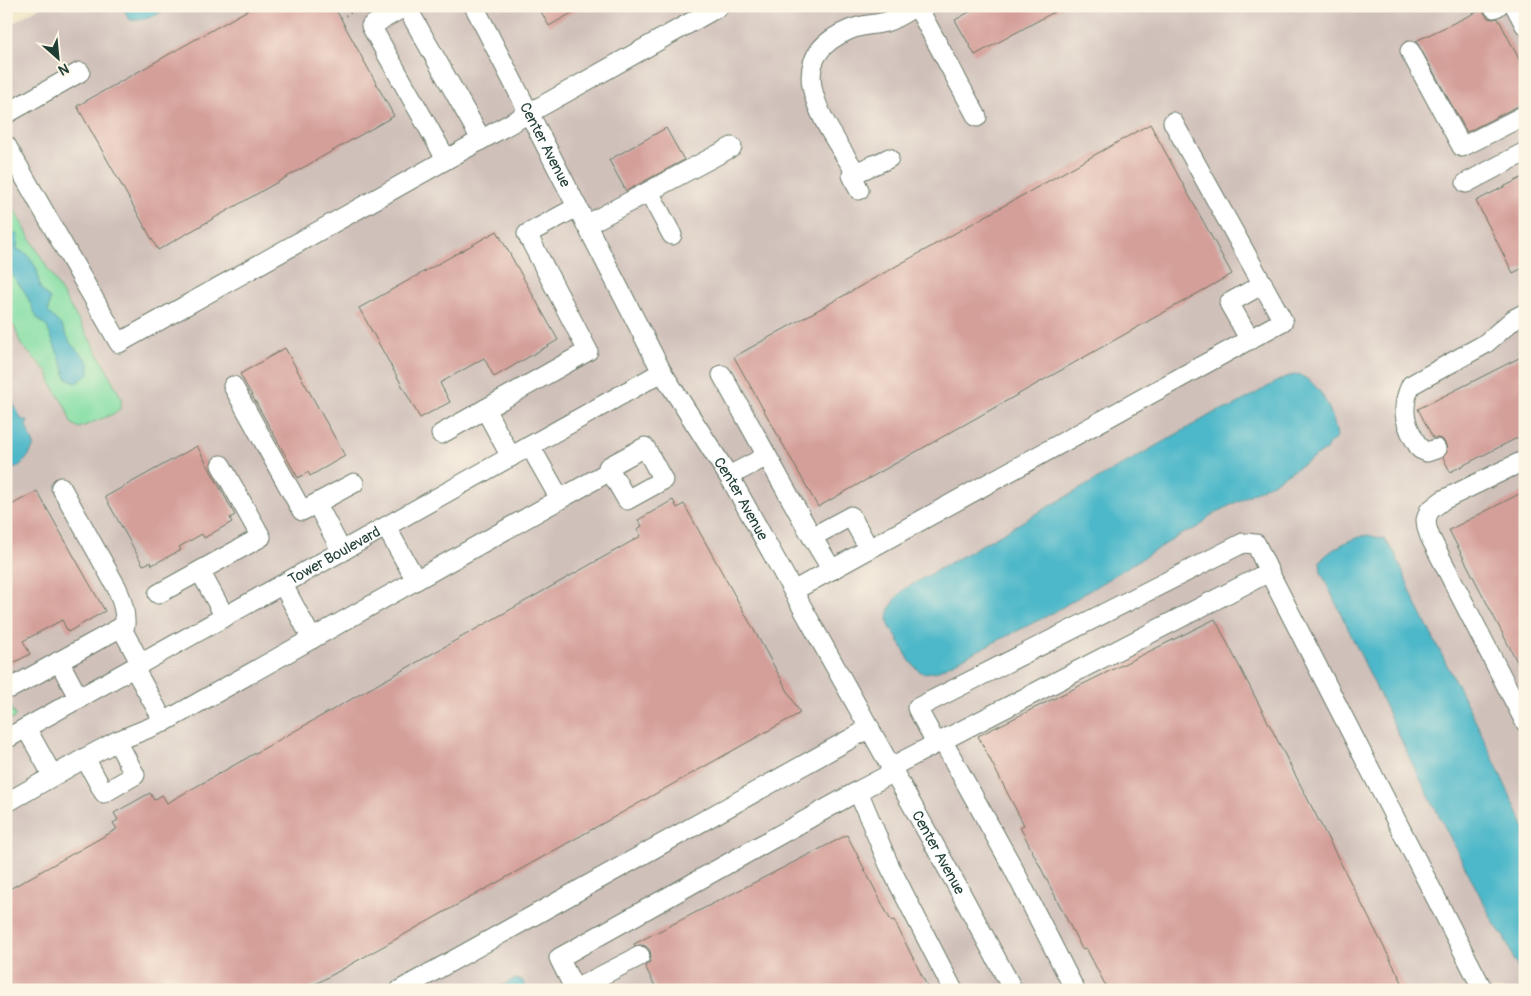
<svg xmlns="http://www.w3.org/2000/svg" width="1531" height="996" font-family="Pangolin,sans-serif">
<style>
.industrial{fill:#cfc0ba}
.green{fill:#83dea4;stroke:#518e6c}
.water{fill:#4db8c9;stroke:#367a7e}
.building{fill:#d49f99}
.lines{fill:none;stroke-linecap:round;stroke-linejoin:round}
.minor-casing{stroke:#687867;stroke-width:21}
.path{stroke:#687867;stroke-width:2.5;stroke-dasharray:1 4;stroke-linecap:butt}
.minor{stroke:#fff;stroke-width:19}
.labels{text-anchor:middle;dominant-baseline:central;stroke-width:4.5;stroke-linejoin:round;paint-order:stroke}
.street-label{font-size:15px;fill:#1f3d34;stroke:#fcf5e5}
</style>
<rect width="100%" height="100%" fill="#fcf5e5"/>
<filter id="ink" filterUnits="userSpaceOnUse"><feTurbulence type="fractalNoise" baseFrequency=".02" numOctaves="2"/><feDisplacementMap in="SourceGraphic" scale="10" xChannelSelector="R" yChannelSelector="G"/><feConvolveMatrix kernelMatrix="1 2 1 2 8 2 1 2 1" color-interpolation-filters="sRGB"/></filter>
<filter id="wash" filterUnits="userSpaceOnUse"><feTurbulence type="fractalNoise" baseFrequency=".0096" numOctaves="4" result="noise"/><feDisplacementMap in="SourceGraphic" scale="20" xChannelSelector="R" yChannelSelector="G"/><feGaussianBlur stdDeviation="1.12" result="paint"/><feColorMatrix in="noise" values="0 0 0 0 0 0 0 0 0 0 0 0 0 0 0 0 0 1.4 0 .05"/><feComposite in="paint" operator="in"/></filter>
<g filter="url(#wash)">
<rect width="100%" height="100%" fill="#efe5c6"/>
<polygon class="industrial" points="42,6 1525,6 1525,990 6,990 6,27"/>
<g class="green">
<polygon points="6,195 42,259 96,350 122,399 120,409 113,414 79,428 71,423 66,408 52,385 48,372 21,345 15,328 6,315"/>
<polygon points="6,700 16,717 6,722"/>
</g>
<g class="water">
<path d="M123,6H168C159,16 144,21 130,20L122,7Z"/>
<polygon points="6,231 18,235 17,249 27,254 37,269 40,288 50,299 48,312 62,326 71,344 89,362 89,374 76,383 66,378 64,369 47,327 37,318 25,292 6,267"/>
<path d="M1299,374C1305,378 1311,381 1315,386C1326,397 1336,423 1337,438L1330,443L1326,450L1274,482L1210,516L1199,527L1182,534L1051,614L935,672L922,673C909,663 907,656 899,641C897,636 890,630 889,624C885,611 896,598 904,589L1219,410L1230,408L1285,377Z"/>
<path d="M6,390L22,420H28L26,426L34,445C28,460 21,466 6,473Z"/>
<path d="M1368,535L1384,539L1395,553L1416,604L1478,726L1525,828V985L1505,939L1494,923L1415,769L1321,572L1320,561C1332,548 1351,538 1368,535Z"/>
<polygon points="515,979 522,980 527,990 494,990"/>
</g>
<g id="blocks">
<g class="building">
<polygon points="255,6 334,6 394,116 158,250 77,106"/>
<polygon points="538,6 584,6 549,26"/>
<polygon points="980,6 1065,6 975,55 955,20"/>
<polygon points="1483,9 1484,13 1488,18 1493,19 1498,18 1525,71 1525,104 1520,105 1467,132 1416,41"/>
<polygon points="1150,124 1232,274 818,507 734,357"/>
<polygon points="666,128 684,160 626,191 609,160"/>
<polygon points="1525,176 1525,267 1513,273 1476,201"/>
<polygon points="497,231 558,340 494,377 484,358 440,383 450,402 420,418 359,308"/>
<polygon points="285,348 345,456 310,476 308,472 298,478 240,374"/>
<polygon points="1525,355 1525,434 1450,472 1443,457 1447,452 1446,445 1443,440 1438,438 1433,438 1418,409"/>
<polygon points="197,446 235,515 230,518 232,522 204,538 202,534 179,547 181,550 152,565 151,562 143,565 105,497"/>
<polygon points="37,491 105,611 68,632 62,620 23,641 30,654 6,667 6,508"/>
<polygon points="1525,491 1525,677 1449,530"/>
<polygon points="673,500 677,508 684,504 800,713 305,990 6,990 6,891 117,829 113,823 118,820 114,813 150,793 154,800 162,795 167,803 641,536 637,529 642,526 638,520"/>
<polygon points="1215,619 1406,990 1108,990 1086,948 1082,949 1055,896 1020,827 1024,825 978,736"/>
<polygon points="847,835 891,921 894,920 929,990 657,990 645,966 650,962 651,957 650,951 646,946 640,945 635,946 634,944"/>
</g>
</g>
</g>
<g filter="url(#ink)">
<use href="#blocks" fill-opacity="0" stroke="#687867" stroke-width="1"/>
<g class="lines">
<g class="minor-casing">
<g id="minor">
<polyline points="406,6 371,26 446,159"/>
<polyline points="406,6 481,139"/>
<path id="s1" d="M474,6L662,372L733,483L956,884L1013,990"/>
<polyline points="917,6 977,117"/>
<polyline points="1515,6 1525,25"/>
<polyline points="1494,8 1498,6"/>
<polyline points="1410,51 1462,147 1525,115"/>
<polyline points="6,114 80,72"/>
<polyline points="6,145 119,343 720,6"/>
<path d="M856,173C867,167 878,164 889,158"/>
<polyline points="1466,183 1525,152"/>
<path d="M859,190L852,175L856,173C829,128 774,61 849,30C861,25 873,25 886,22C896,19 907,11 916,6"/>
<polyline points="649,192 672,235"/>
<polyline points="586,225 732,147"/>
<polyline points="1250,340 1229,303 1263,284"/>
<polyline points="722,375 767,456"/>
<polyline points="233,386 302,511 354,483"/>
<polyline points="485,409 511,457"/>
<polyline points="441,434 588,351 527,234 577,207"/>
<polyline points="530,446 560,499"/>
<polygon points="645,447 663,480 627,500 608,467"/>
<path d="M1436,449L1427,452L1420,449C1406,427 1399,410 1411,385L1485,344L1514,319L1525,313"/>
<polyline points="1525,460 1443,500 1429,511 1426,520 1427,528 1430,537 1525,722"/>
<polyline points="729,476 767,456 812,537"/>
<polyline points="317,504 342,552"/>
<polyline points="386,527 416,580"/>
<polyline points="832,570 812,537 851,516 869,549"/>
<polyline points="200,571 225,617"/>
<polyline points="283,585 312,639"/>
<polyline points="793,591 1283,321 1173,122"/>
<polyline points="158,594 261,537 221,465"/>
<polyline points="121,627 141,664"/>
<polyline points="59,661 79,699"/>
<polyline points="134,668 164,722 610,471"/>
<path d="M11,688L125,625C126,612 122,600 117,588L61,487"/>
<polyline points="26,728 53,776"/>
<path id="s2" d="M6,739L662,372"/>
<polyline points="942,740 1012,866 1075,990"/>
<polygon points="117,741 135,775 104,793 85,758"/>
<polyline points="117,741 164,722"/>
<polyline points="936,743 917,708 1243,543 1256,544 1269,572"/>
<polyline points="891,767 1269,572 1483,990"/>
<polyline points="894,772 858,791 889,865 953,990"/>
<polyline points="6,803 85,758"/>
<polyline points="575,989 640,956"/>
<polyline points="400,990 870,728"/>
<polyline points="575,990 559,958 858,791"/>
</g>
</g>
<polyline class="path" points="341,18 354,11 358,11 360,14"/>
<use href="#minor" class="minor"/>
</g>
</g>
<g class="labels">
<g class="street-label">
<text stroke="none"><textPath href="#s1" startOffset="156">Center Avenue</textPath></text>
<text stroke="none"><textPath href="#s1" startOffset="561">Center Avenue</textPath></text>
<text stroke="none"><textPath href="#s2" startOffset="376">Tower Boulevard</textPath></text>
<text stroke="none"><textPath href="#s1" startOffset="966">Center Avenue</textPath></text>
</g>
</g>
<rect width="1531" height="996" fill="none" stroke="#fcf5e5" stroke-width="25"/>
<g transform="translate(58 58) rotate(153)" stroke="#fcf5e5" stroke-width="4" paint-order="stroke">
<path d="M0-4L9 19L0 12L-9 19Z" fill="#1f3d34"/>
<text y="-8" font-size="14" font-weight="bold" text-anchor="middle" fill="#1f3d34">N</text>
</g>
</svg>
